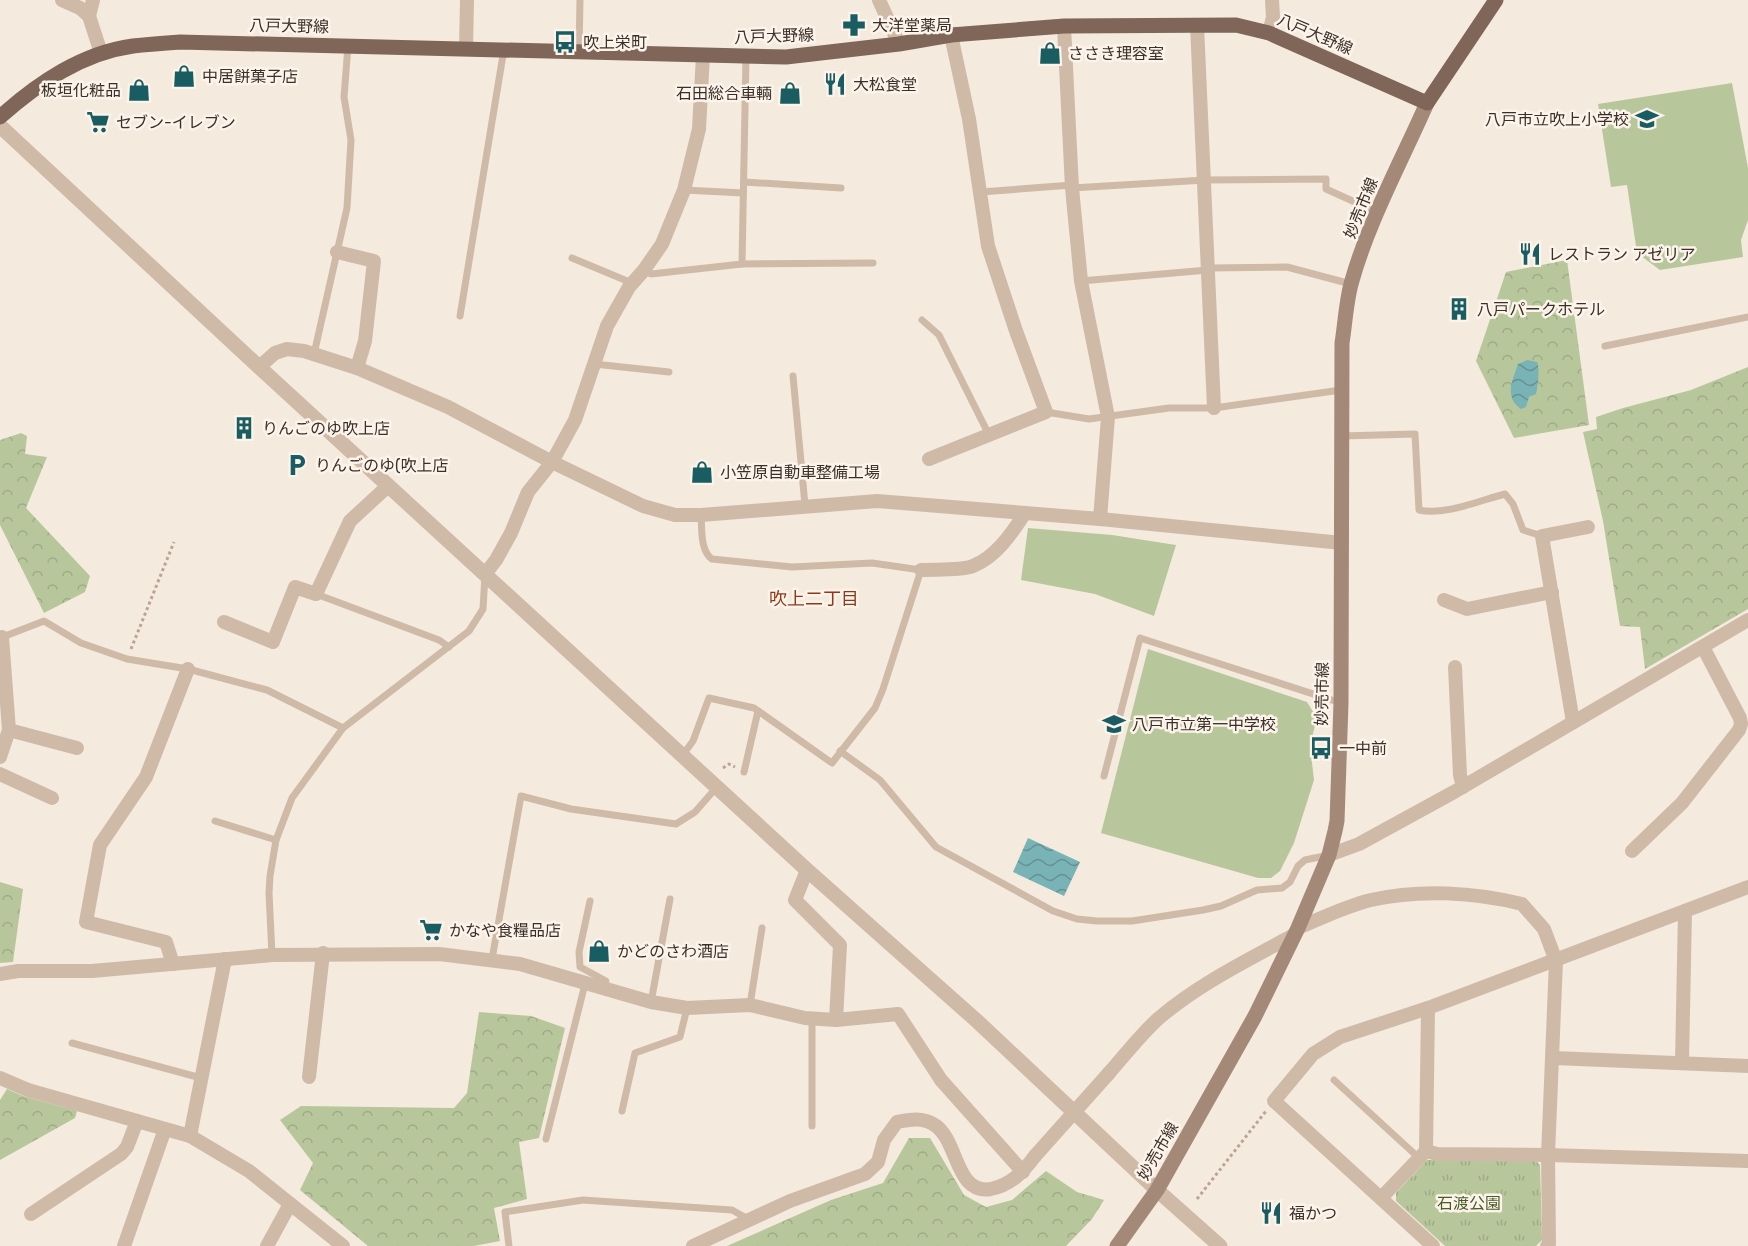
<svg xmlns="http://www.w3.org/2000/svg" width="1748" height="1246" font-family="Rubik,'Noto Sans JP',sans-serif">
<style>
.grass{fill:url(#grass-tufts)}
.forest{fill:url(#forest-crowns)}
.garden{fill:#b8c79b}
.water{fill:url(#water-waves)}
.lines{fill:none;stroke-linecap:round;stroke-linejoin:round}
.path{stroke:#bca492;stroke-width:3;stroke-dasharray:3 3;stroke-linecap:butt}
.service{stroke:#cfbaa8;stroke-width:7}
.minor{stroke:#cfbaa8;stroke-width:14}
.tertiary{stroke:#cfbaa8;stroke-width:15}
.secondary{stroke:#a48978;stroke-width:15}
.primary{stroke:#7f6658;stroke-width:15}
.minor-bridge{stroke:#cfbaa8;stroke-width:14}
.labels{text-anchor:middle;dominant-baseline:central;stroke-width:5;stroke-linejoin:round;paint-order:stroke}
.poi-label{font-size:16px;fill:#3b2f29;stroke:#fcf4eb;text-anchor:start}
.street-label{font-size:16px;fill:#3b2f29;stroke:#fcf4eb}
.park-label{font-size:16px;fill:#495d29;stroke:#fcf4eb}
.neighbourhood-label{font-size:18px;fill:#943718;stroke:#fcf4eb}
</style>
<defs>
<pattern id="grass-tufts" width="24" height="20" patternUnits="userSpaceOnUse" patternTransform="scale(1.5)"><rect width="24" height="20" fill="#b8c79b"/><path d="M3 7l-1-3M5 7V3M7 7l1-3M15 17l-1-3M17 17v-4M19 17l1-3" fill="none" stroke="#9fab86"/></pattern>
<pattern id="forest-crowns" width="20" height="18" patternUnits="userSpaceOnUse" patternTransform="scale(1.5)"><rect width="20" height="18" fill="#b8c79b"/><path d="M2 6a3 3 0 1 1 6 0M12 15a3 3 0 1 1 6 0" fill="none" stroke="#9fab86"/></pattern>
<pattern id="water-waves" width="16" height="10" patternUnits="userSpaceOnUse" patternTransform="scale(1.5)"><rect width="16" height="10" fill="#79b3b6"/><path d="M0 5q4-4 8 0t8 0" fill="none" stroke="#649294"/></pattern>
</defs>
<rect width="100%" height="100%" fill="#f5eade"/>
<polygon class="grass" points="1427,1160 1535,1160 1540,1165 1542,1240 1536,1246 1445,1246 1396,1201 1396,1193"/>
<g class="forest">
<polygon points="1567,260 1589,425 1514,438 1476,361 1506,272"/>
<polygon points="1748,367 1748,609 1645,669 1640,627 1620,626 1603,521 1583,432 1597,429 1596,417 1623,408 1691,390"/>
<polygon points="21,433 27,436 25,454 47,457 26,508 90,576 85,592 44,613 0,525 0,440"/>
<polygon points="0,882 23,889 13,962 0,963"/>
<polygon points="479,1012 531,1016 565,1028 539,1138 519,1142 527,1199 494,1208 500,1241 474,1246 368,1246 300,1190 313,1163 280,1120 301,1106 454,1108 467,1093"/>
<polygon points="7,1089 23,1096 77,1111 75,1118 0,1160 0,1100"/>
<polygon points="909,1138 930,1138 964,1195 986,1207 1012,1200 1046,1171 1077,1192 1104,1200 1092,1219 1066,1246 727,1246 831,1200 883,1183"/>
</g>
<g class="garden">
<polygon points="1732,83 1748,168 1748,220 1741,240 1743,257 1660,270 1637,253 1627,185 1611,187 1598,104"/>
<polygon points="1028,528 1112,535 1176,545 1154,616 1095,594 1021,580"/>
<polygon points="1148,649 1307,702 1317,718 1310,745 1314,780 1294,843 1280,871 1271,878 1258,878 1101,833"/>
</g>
<g class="water">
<path d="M1527,360L1537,362C1540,368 1538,386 1536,394L1529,397L1526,407L1521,409C1504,397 1512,381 1518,364Z"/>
<polygon points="1028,838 1080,862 1064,896 1013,872"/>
</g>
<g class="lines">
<g class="path">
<polyline points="131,649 174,542"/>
<polyline points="723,768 729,764 735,767"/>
<polyline points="1197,1199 1266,1111"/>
</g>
<g class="service">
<polyline points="579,51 580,0"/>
<polyline points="744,182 841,188"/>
<polyline points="1072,188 1205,180 1326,179 1326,189 1377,212"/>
<polyline points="684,190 743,193"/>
<polyline points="981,192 1072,185"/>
<polyline points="572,258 632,283"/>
<polyline points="742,264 873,263"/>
<polyline points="1209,268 1287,267 1351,284"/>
<polyline points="644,270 651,274 742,264 746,56"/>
<polyline points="1081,281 1208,270"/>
<polyline points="460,316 504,49"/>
<polyline points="922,320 939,335 989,435"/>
<polyline points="1605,346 1748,317"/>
<polyline points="314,354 347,208 351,140 344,97 348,46"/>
<polyline points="594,364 669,372"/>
<polyline points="793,376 805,505"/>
<polyline points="1046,412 1089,419 1169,408 1214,408 1341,390"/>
<path d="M1341,436L1415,434L1419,510C1444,516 1481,500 1505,494L1513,504L1523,530L1542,536"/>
<polyline points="316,594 439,640 449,647"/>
<polyline points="0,638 44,621 81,643 127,659 188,669 267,690 343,728"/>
<polyline points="840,751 880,780 936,847 1053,911 1077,919 1097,921 1132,921 1203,910 1221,906 1257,890 1282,888 1290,882 1298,866 1305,860 1329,855"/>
<path d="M682,756L693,741L709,698L754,708L832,763L875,708L883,689L921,570L872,563L792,567L712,559C700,551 702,528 701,515"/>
<polyline points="744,772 758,711"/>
<polyline points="1104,776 1140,638 1341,703"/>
<polyline points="215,821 276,840"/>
<polyline points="590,901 579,952 580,967 606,981 604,989"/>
<polyline points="272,955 269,893 270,876 276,840 292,798 343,728 469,631 483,609 485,575"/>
<polyline points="492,959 521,796 571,809 676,824 695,812 716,788"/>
<polyline points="651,1002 670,899"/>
<polyline points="750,1005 762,928"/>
<polyline points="812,1018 812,1126"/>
<polyline points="72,1043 201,1078"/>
<polyline points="1334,1080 1419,1158"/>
<polyline points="622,1111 635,1053 680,1037 687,1008"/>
<polyline points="546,1139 585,984"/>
<polyline points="509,1246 505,1212 583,1200 732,1210 748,1219"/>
</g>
<g class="minor">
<polyline points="62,0 80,8 89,16"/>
<polyline points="93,0 89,16 101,53"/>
<polyline points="879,0 899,44"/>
<polyline points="1197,25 1214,408"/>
<polyline points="1064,26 1072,188 1081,281 1108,417 1100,519"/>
<polyline points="1269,33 1273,17 1272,0"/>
<polyline points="466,48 467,0"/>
<polyline points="337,252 374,261 365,341 357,368"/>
<polyline points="259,367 275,353 287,349 304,351 357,368 448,407 552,462 643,506 675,515 701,515 877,501 1100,519 1342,543"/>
<polyline points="929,459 1046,412 1016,331 988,246 969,119 951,35"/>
<path d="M921,570C935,569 961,571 973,566C996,557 1012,533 1025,513"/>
<polyline points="485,574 496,560 511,533 528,492 552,462 575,420 607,326 629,287 644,270 662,244 684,190 699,129 703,55"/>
<polyline points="1444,600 1467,609 1552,592"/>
<polyline points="224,622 273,642 295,587 316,594 350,521 388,486"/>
<polyline points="1455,667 1460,775 1463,787"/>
<polyline points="1573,722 1542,536 1588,527"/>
<polyline points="9,730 77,748"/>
<polyline points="0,757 9,730 2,637"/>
<polyline points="0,774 52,798"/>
<polyline points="1632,851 1682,803 1739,730 1741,724 1740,718 1703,647"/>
<polyline points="1329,855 1359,844 1454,792 1748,620"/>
<polyline points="807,870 795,900 840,945 836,1020"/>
<path d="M1298,928C1322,918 1346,906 1371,900C1419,889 1474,892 1522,904L1544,929L1556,961L1548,1155L1549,1244L1547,1246"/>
<polyline points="173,964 166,942 86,922 100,845 146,777 188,669"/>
<polyline points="0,974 18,971 92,971 272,955 439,954 520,964 651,1002 687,1008 750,1005 805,1018 836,1020 898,1014 941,1080 1023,1172"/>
<polyline points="1554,1058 1748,1066"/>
<polyline points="1682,1063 1685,911"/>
<path d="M1109,1073C1125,1055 1141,1034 1159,1018C1199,984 1246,961 1292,936"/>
<polyline points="309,1077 323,953"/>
<polyline points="0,1078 28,1090 190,1136 249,1171 343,1246"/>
<polyline points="190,1136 225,959"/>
<polyline points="1426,1151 1437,1154 1548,1155 1748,1161"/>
<polyline points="1381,1198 1426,1151 1428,1008"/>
<polyline points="31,1214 121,1154 127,1147 137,1121"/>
<polyline points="124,1246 165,1129"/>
<polyline points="267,1246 290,1204"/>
<path d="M693,1246L790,1201L865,1174L878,1162L884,1140L897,1122C909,1120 921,1117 933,1124C959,1138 954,1195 991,1189C1011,1185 1023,1172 1035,1156"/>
<polyline points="1433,1246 1274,1101 1313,1054 1340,1037 1428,1008 1748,887"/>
</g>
<polyline class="tertiary" points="0,126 259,367 807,870 977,1021 1157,1190 1220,1246"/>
<path class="secondary" d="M1117,1246L1157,1190L1255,1016L1298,928L1329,855L1335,831L1337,821L1341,703L1342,343C1345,324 1346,303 1351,284C1368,222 1401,162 1427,103"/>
<path class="primary" d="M0,117C38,83 82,53 133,46C149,44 165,43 180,42L786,57L899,44L951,35L1064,26L1236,25L1269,33L1427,103L1496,0"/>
<polyline class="minor-bridge" points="1035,1156 1109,1073"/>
</g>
<defs>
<g id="pharmacy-bare" transform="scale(1.8)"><path d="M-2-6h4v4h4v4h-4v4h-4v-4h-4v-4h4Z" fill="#195d62" stroke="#fcf4eb" stroke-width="2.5" paint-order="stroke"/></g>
<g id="bus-bare" transform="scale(1.8)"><path d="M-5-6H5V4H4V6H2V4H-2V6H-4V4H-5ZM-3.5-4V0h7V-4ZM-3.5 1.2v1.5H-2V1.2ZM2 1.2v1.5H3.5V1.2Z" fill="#195d62" stroke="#fcf4eb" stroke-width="2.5" paint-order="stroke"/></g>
<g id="shop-bare" transform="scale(1.8)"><path d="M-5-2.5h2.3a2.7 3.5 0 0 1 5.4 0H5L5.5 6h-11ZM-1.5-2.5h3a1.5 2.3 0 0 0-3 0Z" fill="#195d62" stroke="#fcf4eb" stroke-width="2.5" paint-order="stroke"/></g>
<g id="restaurant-bare" transform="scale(1.8)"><path d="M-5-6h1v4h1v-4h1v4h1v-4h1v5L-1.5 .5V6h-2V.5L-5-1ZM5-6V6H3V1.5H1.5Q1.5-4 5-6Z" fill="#195d62" stroke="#fcf4eb" stroke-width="2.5" paint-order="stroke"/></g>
<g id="school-bare" transform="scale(1.8)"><path d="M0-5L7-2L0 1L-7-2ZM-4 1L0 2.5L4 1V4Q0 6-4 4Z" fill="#195d62" stroke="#fcf4eb" stroke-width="2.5" paint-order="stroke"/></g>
<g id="supermarket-bare" transform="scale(1.8)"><path d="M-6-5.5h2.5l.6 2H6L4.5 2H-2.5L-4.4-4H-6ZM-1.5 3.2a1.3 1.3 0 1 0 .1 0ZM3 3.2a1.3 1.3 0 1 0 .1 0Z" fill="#195d62" stroke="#fcf4eb" stroke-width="2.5" paint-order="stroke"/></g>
<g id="building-bare" transform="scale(1.8)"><path d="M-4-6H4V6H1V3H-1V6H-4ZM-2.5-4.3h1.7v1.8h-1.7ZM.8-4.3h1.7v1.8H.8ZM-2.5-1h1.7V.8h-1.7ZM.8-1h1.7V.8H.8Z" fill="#195d62" stroke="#fcf4eb" stroke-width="2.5" paint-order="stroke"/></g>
<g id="parking-bare" transform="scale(1.8)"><path d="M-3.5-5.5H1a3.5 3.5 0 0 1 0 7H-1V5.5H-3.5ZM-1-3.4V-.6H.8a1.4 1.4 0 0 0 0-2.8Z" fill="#195d62" stroke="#fcf4eb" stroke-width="2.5" paint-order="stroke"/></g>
</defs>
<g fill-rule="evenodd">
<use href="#pharmacy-bare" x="854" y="25"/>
<use href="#bus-bare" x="565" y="42"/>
<use href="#shop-bare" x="1050" y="53"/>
<use href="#shop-bare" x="184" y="76"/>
<use href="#restaurant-bare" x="835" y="84"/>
<use href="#shop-bare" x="139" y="90"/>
<use href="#shop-bare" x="790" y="93"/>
<use href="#school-bare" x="1647" y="119"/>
<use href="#supermarket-bare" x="98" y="122"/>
<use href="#restaurant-bare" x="1530" y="254"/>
<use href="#building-bare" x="1459" y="309"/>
<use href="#building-bare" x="244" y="428"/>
<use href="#parking-bare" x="297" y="465"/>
<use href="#shop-bare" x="702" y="472"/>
<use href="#school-bare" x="1114" y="724"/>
<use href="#bus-bare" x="1321" y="748"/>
<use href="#supermarket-bare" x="431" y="930"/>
<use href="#shop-bare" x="599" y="951"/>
<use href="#restaurant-bare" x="1271" y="1213"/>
</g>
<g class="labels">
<g class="poi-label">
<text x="872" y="25">大洋堂薬局</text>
<text x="583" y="42">吹上栄町</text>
<text x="1068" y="53">ささき理容室</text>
<text x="202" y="76">中居餅菓子店</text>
<text x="853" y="84">大松食堂</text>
<text x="121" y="90" text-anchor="end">板垣化粧品</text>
<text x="772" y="93" text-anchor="end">石田総合車輛</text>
<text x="1629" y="119" text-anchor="end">八戸市立吹上小学校</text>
<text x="116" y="122">セブン-イレブン</text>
<text x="1548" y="254">レストラン アゼリア</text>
<text x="1477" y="309">八戸パークホテル</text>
<text x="262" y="428">りんごのゆ吹上店</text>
<text x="315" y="465">りんごのゆ(吹上店</text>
<text x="720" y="472">小笠原自動車整備工場</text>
<text x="1132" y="724">八戸市立第一中学校</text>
<text x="1339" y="748">一中前</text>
<text x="449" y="930">かなや食糧品店</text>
<text x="617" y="951">かどのさわ酒店</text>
<text x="1289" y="1213">福かつ</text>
</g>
<g class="street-label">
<text transform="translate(289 26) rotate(1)">八戸大野線</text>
<text transform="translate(1315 34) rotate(23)">八戸大野線</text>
<text transform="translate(774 36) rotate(-2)">八戸大野線</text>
<text transform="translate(1361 208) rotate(-68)">妙売市線</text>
<text transform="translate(1322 694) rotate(-89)">妙売市線</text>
<text transform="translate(1158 1151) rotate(-60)">妙売市線</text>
</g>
<g class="park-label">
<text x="1469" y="1203">石渡公園</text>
</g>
<g class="neighbourhood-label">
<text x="814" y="599">吹上二丁目</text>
</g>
</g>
</svg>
